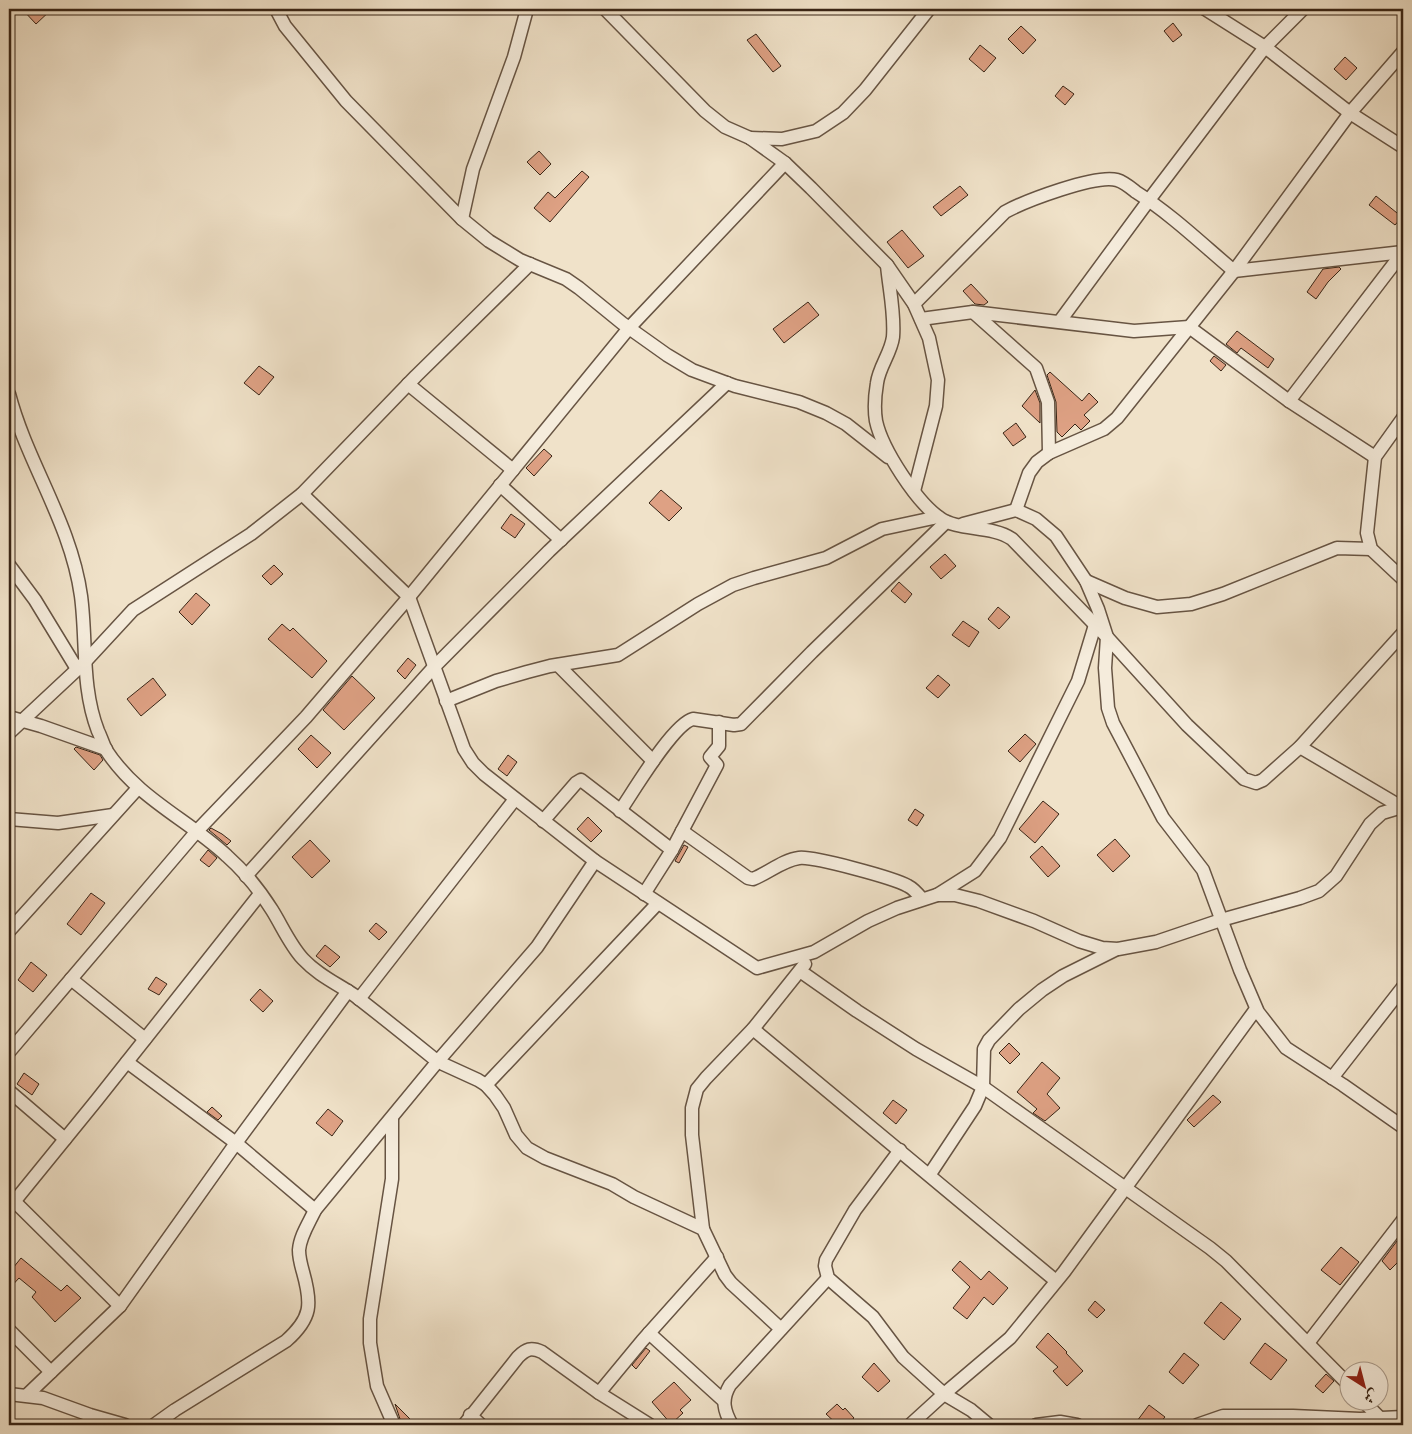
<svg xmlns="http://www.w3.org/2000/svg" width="1412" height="1434" font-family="'EB Garamond',Amiri,serif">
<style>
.building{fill:#dea184;stroke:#392516}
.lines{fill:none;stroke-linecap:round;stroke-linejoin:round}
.street-casing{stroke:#675443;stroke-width:15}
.street{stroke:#f5ecdc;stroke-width:12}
</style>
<rect width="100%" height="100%" fill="#f0e2c9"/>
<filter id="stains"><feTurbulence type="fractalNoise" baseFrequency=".004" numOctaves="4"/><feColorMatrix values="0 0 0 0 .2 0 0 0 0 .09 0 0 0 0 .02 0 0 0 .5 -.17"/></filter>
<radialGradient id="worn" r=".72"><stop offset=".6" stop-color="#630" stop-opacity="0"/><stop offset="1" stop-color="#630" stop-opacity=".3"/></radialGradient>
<g class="building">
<polygon points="22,9 52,9 36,24"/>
<polygon points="1173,23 1182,35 1173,42 1164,31"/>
<polygon points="1021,26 1036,40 1023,54 1008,39"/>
<polygon points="756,34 781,66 773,72 747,40"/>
<polygon points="980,45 996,58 984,72 969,59"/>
<polygon points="1345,57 1357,68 1346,80 1334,69"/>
<polygon points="1063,86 1074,94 1065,105 1055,96"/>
<polygon points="539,151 551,164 540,175 527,162"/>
<polygon points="582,171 589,177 550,222 534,208 548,192 555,198"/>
<polygon points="960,186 968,195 941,216 933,207"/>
<polygon points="1376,196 1402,217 1395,225 1369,205"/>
<polygon points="902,230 924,256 908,268 887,242"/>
<polygon points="1339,267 1341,269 1328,282 1316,299 1307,292 1323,269"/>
<polygon points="971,284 988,302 984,305 975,304 963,291"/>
<polygon points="808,302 819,315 784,343 773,329"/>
<polygon points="1237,331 1274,359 1268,368 1241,348 1237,353 1226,344"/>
<polygon points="1214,356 1226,365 1221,371 1210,361"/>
<polygon points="259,366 274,377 259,395 244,383"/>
<polygon points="1050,372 1082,401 1089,393 1098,402 1084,415 1090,421 1081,430 1075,424 1062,437 1057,432 1056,402 1047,375"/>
<polygon points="1035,390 1040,403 1040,423 1022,406"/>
<polygon points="1016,423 1026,437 1013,446 1003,433"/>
<polygon points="544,449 552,456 534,476 526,468"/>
<polygon points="661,490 682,508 669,521 649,503"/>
<polygon points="511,514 525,524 515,538 501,528"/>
<polygon points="945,554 956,566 941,579 930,567"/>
<polygon points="274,565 283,574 271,585 262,576"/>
<polygon points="899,582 912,594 905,603 891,591"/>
<polygon points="196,593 210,605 192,625 179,612"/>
<polygon points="998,607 1010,617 999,629 988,619"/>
<polygon points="963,621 979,632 969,647 952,635"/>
<polygon points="282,624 290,631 293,628 327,661 312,678 268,639"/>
<polygon points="408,658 416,665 405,679 397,671"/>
<polygon points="938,675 950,685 938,698 926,688"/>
<polygon points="352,676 375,698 344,730 323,710"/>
<polygon points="153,678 166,695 141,716 127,699"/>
<polygon points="1025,734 1036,744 1020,762 1008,751"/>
<polygon points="311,735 331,753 317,768 298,749"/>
<polygon points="76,747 100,755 103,760 94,770 74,749"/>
<polygon points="508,755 517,762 507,776 498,769"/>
<polygon points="1043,801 1059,814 1035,843 1019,829"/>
<polygon points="915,809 924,815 917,826 908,820"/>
<polygon points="588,817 602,831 591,842 577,829"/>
<polygon points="211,828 222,834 231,841 227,845 209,830"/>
<polygon points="1115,839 1130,856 1113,872 1097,855"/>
<polygon points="310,840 330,861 312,878 292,857"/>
<polygon points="684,845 688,847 679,863 675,861"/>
<polygon points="1042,846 1060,866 1048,877 1030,857"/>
<polygon points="208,850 217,858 209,867 200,860"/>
<polygon points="91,893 105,903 81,935 67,924"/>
<polygon points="376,923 387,932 379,940 369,931"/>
<polygon points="325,945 340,957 330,967 316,956"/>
<polygon points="31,962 47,975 33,992 18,980"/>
<polygon points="156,977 167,984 159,995 148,989"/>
<polygon points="260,989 273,1001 263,1012 250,1000"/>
<polygon points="1009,1043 1020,1054 1010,1064 999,1053"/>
<polygon points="1042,1062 1060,1078 1047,1094 1060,1108 1045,1121 1033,1113 1037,1109 1017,1092"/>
<polygon points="24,1073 39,1084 32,1095 17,1084"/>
<polygon points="1213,1095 1221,1102 1194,1127 1187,1120"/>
<polygon points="893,1100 907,1110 896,1124 883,1113"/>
<polygon points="212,1107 222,1116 218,1120 207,1112"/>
<polygon points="328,1109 343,1121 332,1136 316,1123"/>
<polygon points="1403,1233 1403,1257 1390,1270 1382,1261"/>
<polygon points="1341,1247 1359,1262 1340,1285 1321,1270"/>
<polygon points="21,1258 61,1291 67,1285 81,1298 55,1322 32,1297 36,1292 19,1278 9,1289 9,1273"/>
<polygon points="960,1261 981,1280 989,1271 1008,1288 993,1305 984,1297 967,1319 953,1308 970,1287 952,1270"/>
<polygon points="1095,1301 1105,1310 1097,1318 1088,1310"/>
<polygon points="1221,1302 1241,1319 1224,1340 1204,1323"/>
<polygon points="1048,1333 1067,1352 1066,1353 1083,1371 1067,1386 1053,1371 1058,1367 1036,1347"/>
<polygon points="1265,1343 1287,1360 1271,1380 1250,1363"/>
<polygon points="646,1348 650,1351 636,1369 632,1365"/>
<polygon points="1184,1353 1199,1365 1183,1384 1169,1372"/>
<polygon points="874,1363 890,1381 878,1392 862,1377"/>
<polygon points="1326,1374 1334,1381 1323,1393 1315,1386"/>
<polygon points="674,1382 691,1400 680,1410 683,1413 671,1424 652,1402"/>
<polygon points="395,1404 410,1419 404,1425 402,1425"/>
<polygon points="837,1404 843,1410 845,1408 854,1418 846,1425 838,1425 826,1414"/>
<polygon points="1149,1405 1165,1417 1158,1425 1134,1425"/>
</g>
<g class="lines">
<g class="street-casing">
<g id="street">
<polyline points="276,9 285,26 346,101 462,219 489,241 520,260 566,279 579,288 622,323 667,355 692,370 735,386 799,402 826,413 846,424 888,457"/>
<polyline points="605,9 705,111 725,127 750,138 785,163 811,188 887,265 914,304 929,338 938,380 936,406 914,491"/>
<polyline points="1205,9 1265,47 1350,113 1403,147"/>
<polyline points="750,138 782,139 816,131 843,113 865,90 929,9"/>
<polyline points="462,219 473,169 514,57 527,9"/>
<path d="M887,265C889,288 895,313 893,337C891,353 879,367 877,383C875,395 874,409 876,421C882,449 917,503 940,518C958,531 991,525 1012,539L1107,637L1187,725L1244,779L1256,783L1263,780L1300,747L1403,633"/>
<path d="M914,304L1005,212C1025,201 1096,174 1117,180C1124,182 1131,188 1136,192C1171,214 1202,244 1234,271L1403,252"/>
<polyline points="973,312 1036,368 1048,402 1049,453"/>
<polyline points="921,319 973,312 1134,331 1189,327 1289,401 1375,457"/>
<polyline points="1060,321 1149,200 1265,47 1303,9"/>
<polyline points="408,384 513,470"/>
<path d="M9,394C27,463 71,523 81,596C87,641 81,687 98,731C101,737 103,744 106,750C138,799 186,818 227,856C244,871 260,891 272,910C282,926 290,945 303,959C318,975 336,983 354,995C380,1015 406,1036 432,1057L443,1064L478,1080L486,1085L495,1095L504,1108L516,1135L527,1148L545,1158L612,1184L634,1197L703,1229L725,1275L731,1283L781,1329"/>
<polyline points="1289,401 1403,252"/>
<polyline points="1403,418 1375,457 1367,533 1371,549 1403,579"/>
<polyline points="500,485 561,540"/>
<polyline points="302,494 409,597 464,749 473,763 484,774 595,861 757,968 814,952 868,921 897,908 937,895 955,895 979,901 1034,921 1079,941 1102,948 1118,949 1156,942 1221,920 1300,898 1319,891 1336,876 1370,824 1382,813 1402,807"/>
<polyline points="1016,510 1029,473 1037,462 1049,453 1104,429 1117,418 1234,271 1350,113 1403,52"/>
<polyline points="963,524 1016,510 1036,519 1056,536 1086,581 1098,609 1107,637 1105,668 1108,708 1113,723 1163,818 1203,870 1240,970 1258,1012 1286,1048 1343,1085 1403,1127"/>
<polyline points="9,565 35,600 77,669"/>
<polyline points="1086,581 1125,598 1157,607 1191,604 1223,594 1337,548 1371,549"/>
<polyline points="558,665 653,761"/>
<polyline points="446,701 496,681 527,672 550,666 618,655 698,604 733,585 754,578 826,558 882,529 938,517"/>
<polyline points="9,717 41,726 106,749"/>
<polyline points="9,733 84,663 133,610 251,534 302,494 416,376 530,264"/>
<polyline points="1300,747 1403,808"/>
<path d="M620,811C633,792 673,724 693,719L734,725L741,724L812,652L946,522"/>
<polyline points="9,819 58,823 113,815"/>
<polyline points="543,821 576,783 581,780 672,850"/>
<path d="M682,831L748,878L753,879C768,873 783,860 799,858C813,856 894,878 908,886C914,889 918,894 922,899"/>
<polyline points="246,876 434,667 549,551 727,383"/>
<polyline points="644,894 672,850 717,765 710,757 719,746 719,722"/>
<polyline points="937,895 975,871 1000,838 1078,681 1095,625"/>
<polyline points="9,931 138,788"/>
<polyline points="800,971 857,1011 916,1049 983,1087 1210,1248 1226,1261 1350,1386"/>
<polyline points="71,979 145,1039"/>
<polyline points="359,999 515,799"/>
<polyline points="753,1029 1056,1281"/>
<polyline points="9,1052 197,831 306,717 409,597 629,328 785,163"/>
<polyline points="127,1062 236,1143 315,1210"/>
<polyline points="1332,1078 1403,987"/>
<polyline points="486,1085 658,903"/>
<polyline points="9,1091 65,1139"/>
<polyline points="392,1119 392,1179 370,1319 370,1343 377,1386 394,1425"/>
<polyline points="900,1150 855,1210 826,1260 825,1266 828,1278 873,1317 903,1357 944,1394 971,1410 989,1425"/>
<polyline points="930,1174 975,1106 983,1087 984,1049 989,1040 1019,1009 1042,990 1063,976 1115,950"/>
<polyline points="14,1201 120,1306"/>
<polyline points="9,1208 96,1101 260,894"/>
<polyline points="703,1229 692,1135 692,1108 697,1089 706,1078 753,1029 805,964"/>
<polyline points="9,1330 51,1372"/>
<polyline points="649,1333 724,1401"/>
<polyline points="1308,1343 1403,1220"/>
<polyline points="599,1393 642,1341 717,1257"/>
<polyline points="9,1394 43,1398 90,1415 125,1425"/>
<polyline points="27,1395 120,1306 236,1143 348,991"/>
<polyline points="1364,1402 1380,1418"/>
<polyline points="470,1415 481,1425"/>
<path d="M154,1425L175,1410L286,1341C312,1318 312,1304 303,1272C301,1265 299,1258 299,1250C300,1236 309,1223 315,1210L438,1061L537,947L595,861"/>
<path d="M464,1425L518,1357C526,1349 531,1347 542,1352L599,1393L650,1425"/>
<path d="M732,1425C724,1411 721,1400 730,1385L828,1278"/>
<polyline points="910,1425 944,1394 1010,1338 1064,1272 1256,1009"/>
<polyline points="1036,1425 1060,1422 1077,1425"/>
<polyline points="1197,1425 1223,1416 1293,1416 1360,1419 1403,1417"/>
</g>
</g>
<use href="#street" class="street"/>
</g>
<rect width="1412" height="1434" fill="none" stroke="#f0e2c9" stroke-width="30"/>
<rect x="10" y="10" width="1392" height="1414" fill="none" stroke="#392516" stroke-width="2.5"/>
<rect x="15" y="15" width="1382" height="1404" fill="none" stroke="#392516"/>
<g transform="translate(1364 1386) rotate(144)"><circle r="24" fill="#f5ecdc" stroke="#aa9c8d"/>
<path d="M0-4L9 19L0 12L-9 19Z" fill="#8f2418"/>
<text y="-8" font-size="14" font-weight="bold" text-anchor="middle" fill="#392516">ش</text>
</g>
<rect width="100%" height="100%" filter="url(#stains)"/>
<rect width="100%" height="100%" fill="url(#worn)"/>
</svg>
